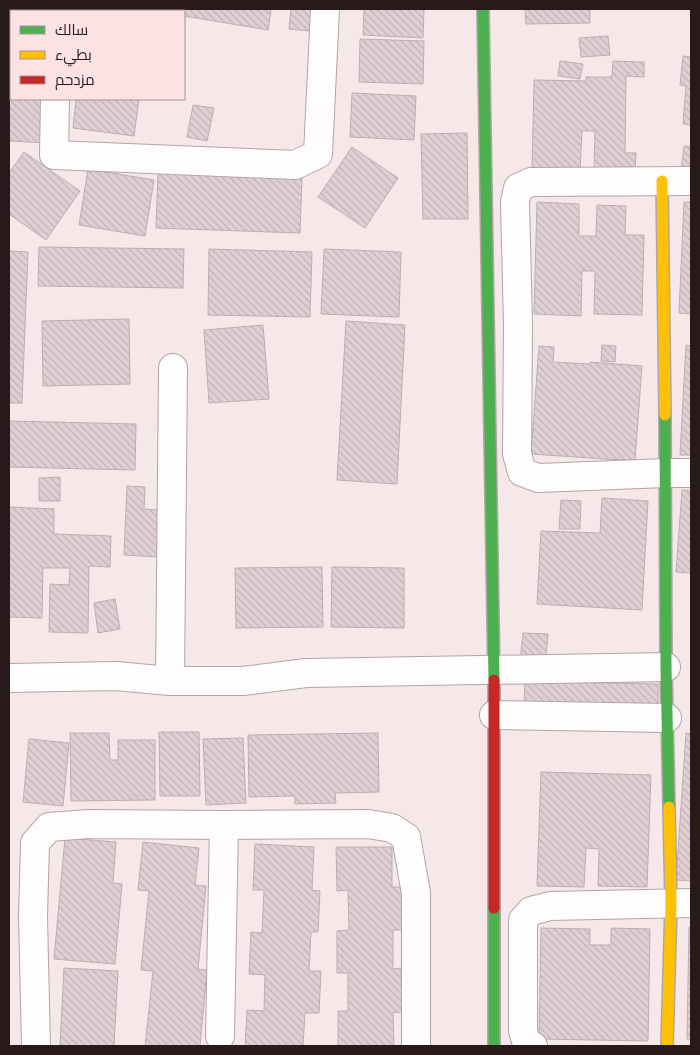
<svg xmlns="http://www.w3.org/2000/svg" width="700" height="1055" font-family="Spectral,Cairo,serif">
<style>
.building{fill:url(#building-back-hatch);stroke:#bbaeb2}
.lines{fill:none;stroke-linecap:round;stroke-linejoin:round}
.street-casing{stroke:#b3a5a6;stroke-width:30}
.fast-casing{stroke:#b3a5a6;stroke-width:14}
.slow-casing{stroke:#b3a5a6;stroke-width:14}
.jam-casing{stroke:#b3a5a6;stroke-width:14}
.street{stroke:#fefcfc;stroke-width:28}
.fast{stroke:#4caf50;stroke-width:11}
.slow{stroke:#ffc107;stroke-width:11}
.jam{stroke:#c62828;stroke-width:11}
</style>
<defs>
<pattern id="building-back-hatch" width="6" height="6" patternUnits="userSpaceOnUse" patternTransform="scale(1.25)"><rect width="6" height="6" fill="#e0d0d6"/><path d="M-1 5l2 2M0 0l6 6M5-1l2 2" fill="none" stroke="#c0b2b7"/></pattern>
</defs>
<rect width="100%" height="100%" fill="#f6e8e9"/>
<g class="building">
<polygon points="9,9 54,9 54,11 11,11 11,99 50,99 48,143 9,141"/>
<rect x="72" y="9" width="65" height="2"/>
<polygon points="162,9 271,9 268,30 184,16 184,11 162,11"/>
<polygon points="291,9 312,9 309,31 289,29"/>
<polygon points="364,9 424,9 423,38 363,35"/>
<polygon points="525,9 590,9 590,23 526,24"/>
<polygon points="608,36 610,55 581,57 579,38"/>
<polygon points="360,39 424,41 423,84 359,82"/>
<polygon points="683,56 691,57 691,125 683,124 686,86 680,85"/>
<polygon points="560,61 583,64 580,79 558,76"/>
<polygon points="613,61 644,62 644,77 626,76 625,153 636,153 635,171 594,170 595,131 582,131 580,172 532,171 534,80 586,81 586,77 612,77"/>
<polygon points="352,93 416,96 414,140 350,137"/>
<polygon points="76,99 139,99 134,136 73,128"/>
<polygon points="193,105 214,108 207,141 187,137"/>
<polygon points="467,133 468,219 423,219 421,134"/>
<polygon points="684,146 691,147 691,172 681,171"/>
<polygon points="352,147 398,178 365,228 318,197"/>
<polygon points="24,152 80,191 46,240 9,214 9,173"/>
<polygon points="88,169 154,180 145,236 79,225"/>
<polygon points="158,172 302,177 300,233 156,228"/>
<polygon points="537,202 579,204 579,236 596,236 597,205 626,206 625,235 644,235 642,315 594,314 595,271 582,271 581,316 534,314"/>
<polygon points="684,202 691,202 691,314 679,313"/>
<polygon points="39,247 184,249 183,288 38,286"/>
<polygon points="209,249 312,252 310,317 208,315"/>
<polygon points="324,249 401,252 399,317 321,314"/>
<polygon points="9,251 28,252 22,403 9,403"/>
<polygon points="129,319 130,384 43,386 42,321"/>
<polygon points="346,321 405,325 397,484 337,480"/>
<polygon points="263,325 269,399 209,403 204,330"/>
<polygon points="602,345 616,346 615,362 601,361"/>
<polygon points="686,345 691,346 691,455 680,455"/>
<polygon points="539,346 554,347 553,362 590,364 590,362 642,366 635,461 531,454"/>
<polygon points="9,421 136,424 135,470 9,467"/>
<polygon points="60,477 60,501 39,501 39,478"/>
<polygon points="127,486 145,487 144,509 161,510 158,557 124,555"/>
<polygon points="682,490 691,491 691,573 676,572"/>
<polygon points="602,498 648,501 642,610 537,604 541,531 600,533"/>
<polygon points="561,500 581,501 580,529 559,529"/>
<polygon points="9,507 54,509 54,534 111,536 110,567 89,566 88,633 49,632 50,584 69,585 70,568 43,568 42,618 9,617"/>
<polygon points="322,567 323,627 236,628 235,568"/>
<polygon points="332,567 404,568 404,628 331,627"/>
<polygon points="115,599 120,629 98,633 94,603"/>
<polygon points="523,633 548,634 545,665 520,662"/>
<polygon points="525,681 658,684 658,709 524,706"/>
<polygon points="159,732 199,732 200,796 160,796"/>
<polygon points="70,733 109,733 110,760 118,760 118,740 155,740 155,800 71,801"/>
<polygon points="378,733 379,792 335,793 336,803 295,804 295,796 249,797 248,735"/>
<polygon points="686,733 691,734 691,881 676,880"/>
<polygon points="243,738 246,803 206,805 203,739"/>
<polygon points="29,739 69,743 63,806 23,802"/>
<polygon points="541,772 651,775 647,887 598,886 599,849 586,848 584,887 537,886"/>
<polygon points="65,838 116,842 113,883 122,884 115,964 54,959"/>
<polygon points="143,842 199,848 195,885 206,886 198,969 207,970 200,1046 145,1046 153,971 141,970 149,891 138,890"/>
<polygon points="255,844 314,847 312,890 320,891 318,932 311,932 309,971 321,971 319,1013 305,1013 303,1046 245,1046 247,1010 264,1011 265,975 249,974 251,932 262,933 264,890 253,890"/>
<polygon points="336,847 392,847 392,887 402,887 402,930 393,930 393,969 401,968 402,1013 393,1012 394,1046 338,1046 338,1011 348,1011 348,973 337,973 337,931 349,930 348,890 337,891"/>
<polygon points="689,927 691,927 691,1039 687,1039"/>
<polygon points="541,928 590,929 590,945 611,945 611,928 650,929 648,1041 539,1039"/>
<polygon points="64,968 118,971 114,1046 60,1046"/>
</g>
<g class="lines">
<g class="street-casing">
<g id="street">
<polyline points="58,11 58,9"/>
<polyline points="55,99 54,155 295,165 318,154 325,9"/>
<polyline points="691,181 531,182 518,188 515,202 518,325 517,454 522,472 538,478 666,473 691,473"/>
<polyline points="9,678 116,676 170,681 243,681 306,673 666,667"/>
<polyline points="170,681 173,368"/>
<polyline points="494,715 667,718"/>
<polyline points="220,1036 224,825"/>
<polyline points="36,1046 33,917 35,843 49,827 89,824 224,825 368,824 392,828 406,837 416,893 416,1046"/>
<polyline points="533,1046 527,1044 523,1031 523,920 531,911 550,906 691,903"/>
</g>
</g>
<g class="fast-casing">
<g id="fast">
<polyline points="483,9 494,680"/>
<polyline points="665,415 666,667 669,807"/>
<polyline points="494,908 494,1046"/>
</g>
</g>
<g class="slow-casing">
<g id="slow">
<polyline points="662,181 665,415"/>
<polyline points="667,1046 671,903 669,807"/>
</g>
</g>
<g class="jam-casing">
<polyline id="jam" points="494,680 494,908"/>
</g>
<use href="#street" class="street"/>
<use href="#fast" class="fast"/>
<use href="#slow" class="slow"/>
<use href="#jam" class="jam"/>
</g>
<rect width="700" height="1055" fill="none" stroke="#28191a" stroke-width="20"/>
<rect x="10" y="10" width="175" height="90" fill="#fce2e3" stroke="#a79293"/>
<rect x="20" y="26" width="25" height="8" fill="#4caf50" stroke="#a79293"/>
<text x="55" y="35" font-size="15" fill="#28191a">سالك</text>
<rect x="20" y="51" width="25" height="8" fill="#ffc107" stroke="#a79293"/>
<text x="55" y="60" font-size="15" fill="#28191a">بطيء</text>
<rect x="20" y="76" width="25" height="8" fill="#c62828" stroke="#a79293"/>
<text x="55" y="85" font-size="15" fill="#28191a">مزدحم</text>
</svg>
